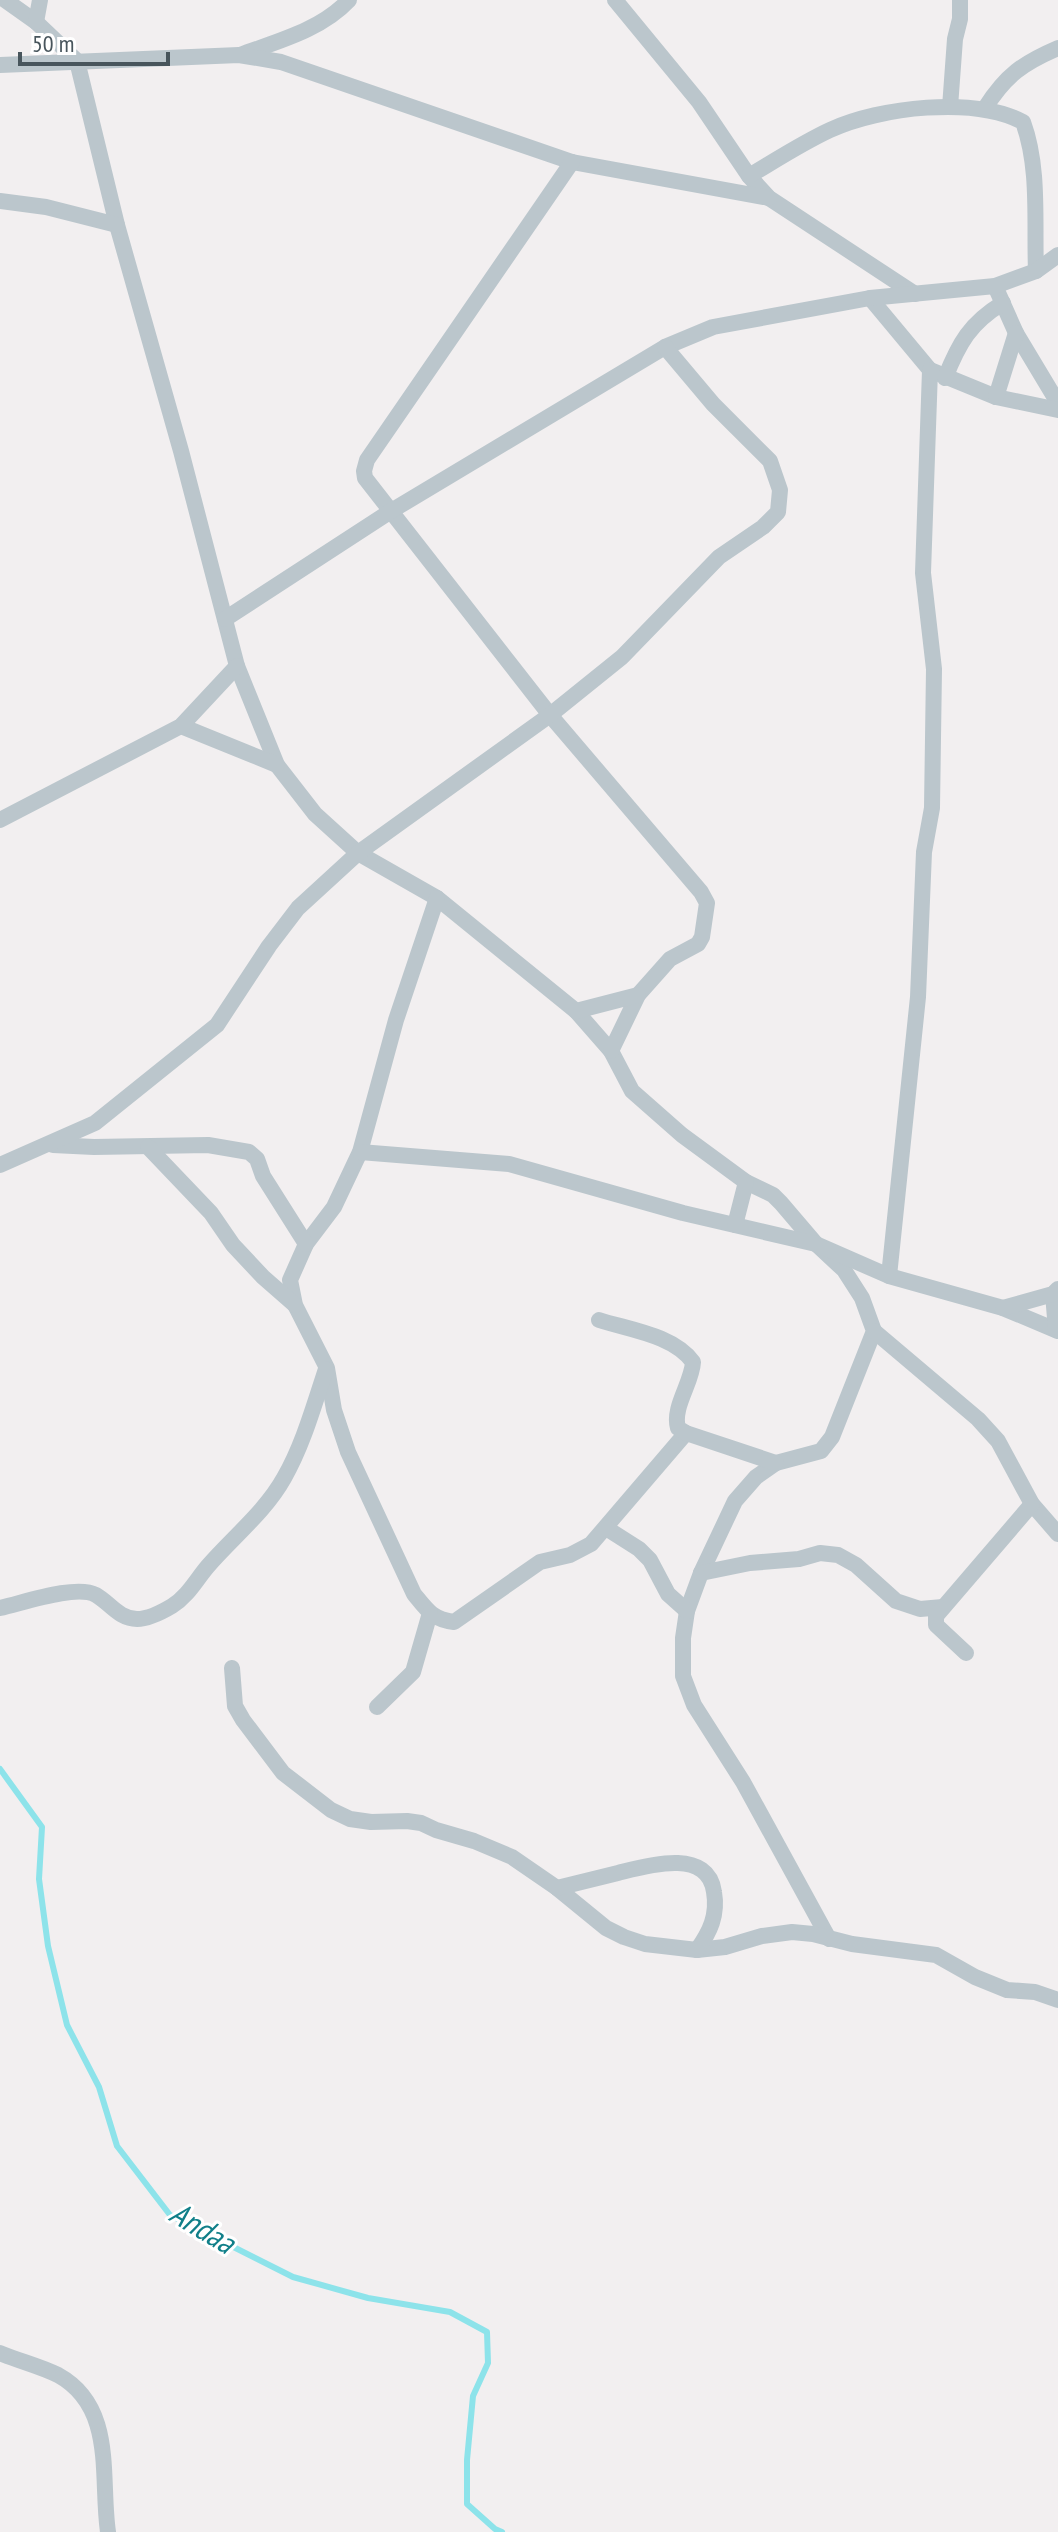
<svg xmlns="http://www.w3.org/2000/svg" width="1058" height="2532" font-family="'PT Sans Narrow',sans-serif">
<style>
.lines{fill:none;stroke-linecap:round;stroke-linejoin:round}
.stream{stroke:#8de3ea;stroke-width:6}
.minor{stroke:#bbc6cc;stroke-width:16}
.labels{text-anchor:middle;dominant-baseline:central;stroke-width:6;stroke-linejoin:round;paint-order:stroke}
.water-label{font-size:32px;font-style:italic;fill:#107f89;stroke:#fff}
</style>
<rect width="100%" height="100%" fill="#f2eff0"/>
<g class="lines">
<polyline class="stream" points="0,1769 42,1827 39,1879 48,1946 67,2025 99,2087 117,2146 170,2215 293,2277 368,2298 450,2312 487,2332 488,2363 473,2396 467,2460 467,2504 495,2529 502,2532"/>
<g class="minor">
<polyline points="5,0 36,22 77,61 117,225 181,451 237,666 277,765 315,814 358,853 437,898 576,1011 611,1051 632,1091 682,1135 746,1182 773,1195 781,1203 816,1244 844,1270 862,1298 874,1331 832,1437 821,1451 776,1463 756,1477 735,1501 701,1573 687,1611 683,1638 683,1676 694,1705 743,1782 829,1939"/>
<polyline points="615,0 699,102 749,176 769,198 915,294"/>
<polyline points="36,22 40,0"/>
<path d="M240,55C278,41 321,30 349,0"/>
<polyline points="0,65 239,55 281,62 572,162 769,198"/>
<polyline points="950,107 955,39 960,19 960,0"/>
<path d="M985,108C1006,75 1023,63 1058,48"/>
<polyline points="572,162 367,460 364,471 365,478 550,715 701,892 707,903 702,937 698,944 670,959 638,995 611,1051"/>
<path d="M749,176C776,160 802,143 830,130C880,107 974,96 1023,122C1040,168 1034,223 1036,271"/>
<polyline points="0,201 46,207 117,225"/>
<polyline points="995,286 1016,333 1058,403"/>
<polyline points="870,298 930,370 923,573 934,669 932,808 924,852 918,997 889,1276"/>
<polyline points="930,370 996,397 1058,410"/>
<path d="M945,378C959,343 970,323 1003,303"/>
<polyline points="996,397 1016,333"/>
<polyline points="225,619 391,511 665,347 713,327 870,298 995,286 1036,271 1058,255"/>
<polyline points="181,726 277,765"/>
<polyline points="0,820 181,726 237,666"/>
<path d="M437,898L396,1020L360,1152L334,1207L306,1244L290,1280L295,1305L327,1368L334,1410L348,1452L414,1594C427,1610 432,1619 454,1622L540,1562L570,1555L591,1544L686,1433"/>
<polyline points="576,1011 638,995"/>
<polyline points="53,1145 94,1147 208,1145 249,1152 257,1159 263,1176 306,1244"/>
<polyline points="148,1147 211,1213 233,1245 263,1277 295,1305"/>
<polyline points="360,1152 509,1164 683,1213 816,1244 889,1276 1003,1308 1058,1331"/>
<polyline points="0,1165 95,1123 217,1025 269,946 298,908 358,853 550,715 622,657 719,557 763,527 778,512 780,490 770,461 713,404 665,347"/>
<polyline points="735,1225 746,1182"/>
<polyline points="1053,1294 1056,1330"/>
<polyline points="1003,1308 1053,1294 1058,1289"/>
<path d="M599,1320C630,1330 673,1335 693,1362C692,1383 672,1407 678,1428L686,1433L776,1463"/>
<polyline points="874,1331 978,1419 998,1441 1032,1504 1058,1534"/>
<polyline points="606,1528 639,1549 650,1560 668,1594 687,1611"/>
<polyline points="701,1573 750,1563 799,1559 820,1553 838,1555 856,1565 896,1601 920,1609 943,1607"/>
<path d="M0,1608C23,1603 76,1584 96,1595C110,1603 119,1619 137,1619C149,1619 162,1612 172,1606C188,1596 196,1580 208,1566C233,1537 265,1512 284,1478C303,1445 314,1405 326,1369"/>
<polyline points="966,1653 936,1625 936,1616 1032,1504"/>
<polyline points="232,1668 235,1706 243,1720 283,1773 331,1810 350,1819 371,1822 407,1821 421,1823 436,1830 474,1841 512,1857 557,1888 606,1928 624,1937 645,1944 697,1950 725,1947 762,1936 792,1932 813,1934 852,1944 936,1955 975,1977 1007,1990 1035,1992 1058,2000"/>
<polyline points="377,1707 413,1672 430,1613"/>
<path d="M557,1888C578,1883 598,1878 618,1873C646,1866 708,1847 714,1892C718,1915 710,1932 697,1950"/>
<path d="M0,2353C19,2361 40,2366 58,2375C116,2407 100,2477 108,2532"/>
</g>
</g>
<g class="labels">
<g class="water-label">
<text transform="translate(203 2227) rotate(31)">Andaa</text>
</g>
</g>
<path d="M20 52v12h148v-12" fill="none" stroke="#48555c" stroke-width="4"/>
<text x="32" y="52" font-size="24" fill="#48555c" stroke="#ffffff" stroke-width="6" paint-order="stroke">50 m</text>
</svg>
